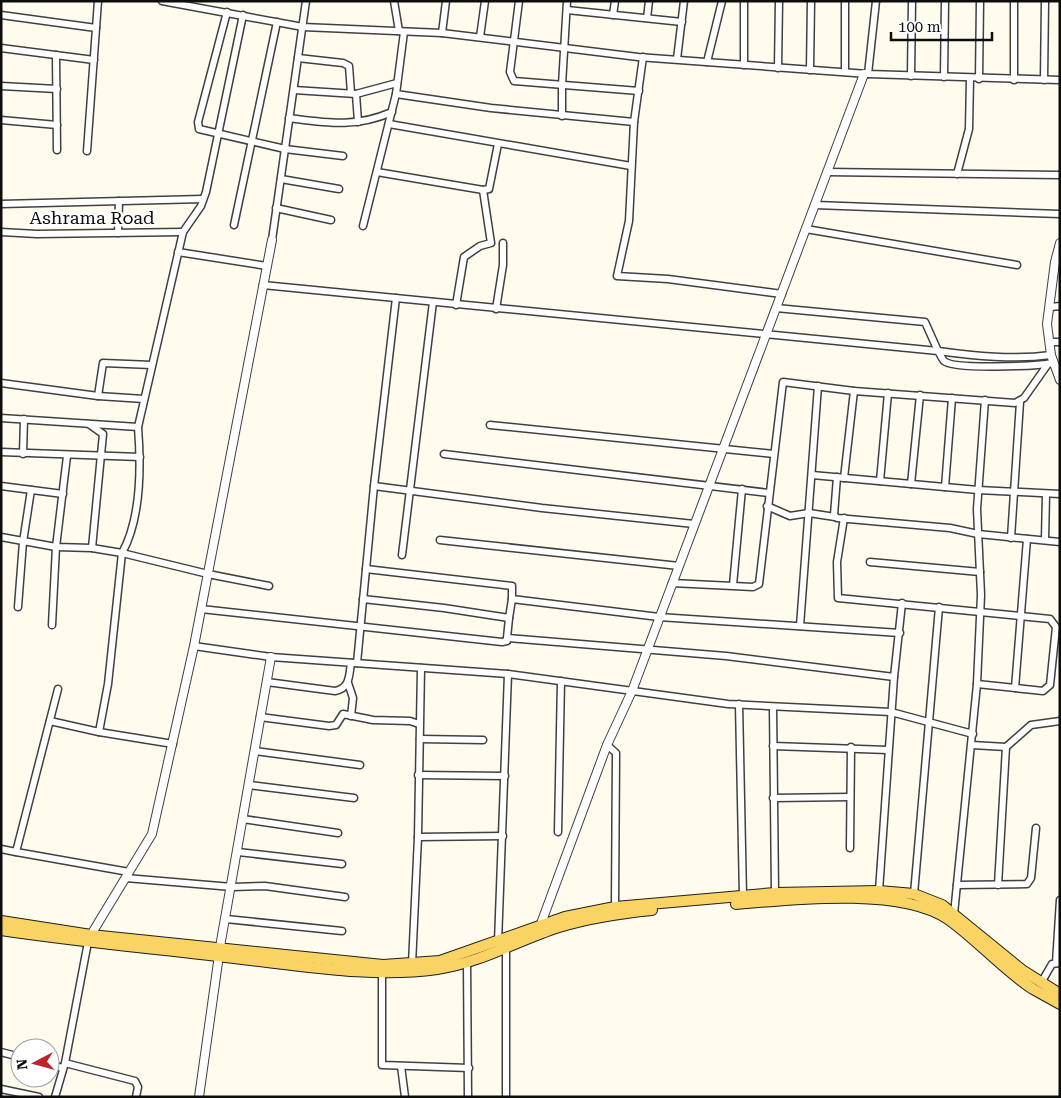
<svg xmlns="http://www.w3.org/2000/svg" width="1061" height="1098" font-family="'Roboto Serif',serif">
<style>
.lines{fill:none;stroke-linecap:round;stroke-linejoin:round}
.minor-casing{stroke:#404040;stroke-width:9}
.tertiary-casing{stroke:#404040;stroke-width:10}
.primary-casing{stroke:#1e1e1e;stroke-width:12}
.minor{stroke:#fff;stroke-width:6}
.tertiary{stroke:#fff;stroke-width:8}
.primary{stroke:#f9d363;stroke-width:10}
.labels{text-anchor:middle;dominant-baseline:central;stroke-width:5;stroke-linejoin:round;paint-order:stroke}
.street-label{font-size:18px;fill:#0d0d0d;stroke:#fff}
</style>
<rect width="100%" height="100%" fill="#fffbed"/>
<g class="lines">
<g class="minor-casing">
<g id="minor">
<polyline points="162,1 303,27 442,33 638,57 868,74 1060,80"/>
<polyline points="394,1 399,31"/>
<polyline points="519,1 510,72 514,81 639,91"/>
<polyline points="567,10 682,22"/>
<polyline points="227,12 198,122 199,129 285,149 343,156"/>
<polyline points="1,15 96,28"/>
<polyline points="613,15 615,1"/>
<polyline points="647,18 649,1"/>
<polyline points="404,32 396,94 491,108 634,122"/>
<polyline points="442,33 446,1"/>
<polyline points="480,37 485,1"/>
<polyline points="1,48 94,60"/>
<polyline points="56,55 57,150"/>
<polyline points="643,57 634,122 629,221 617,276 668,279 782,294"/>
<polyline points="298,58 343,63 349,66 351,93"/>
<polyline points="677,59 684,1"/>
<polyline points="707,62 722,1"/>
<polyline points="744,65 744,1"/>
<polyline points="778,68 779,1"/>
<polyline points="810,70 811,1"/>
<polyline points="845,72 845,1"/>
<polyline points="868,74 876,1"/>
<polyline points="911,76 912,1"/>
<polyline points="944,77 945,1"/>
<polyline points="979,79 980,1"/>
<polyline points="1014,80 1014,1"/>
<polyline points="1044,80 1045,1"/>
<polyline points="1,86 57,89"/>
<polyline points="294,90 356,94 397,83"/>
<polyline points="356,94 358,122"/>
<polyline points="562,116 562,85 567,1"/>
<path d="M289,118C328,123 355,128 392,112"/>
<polyline points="1,120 57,125"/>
<polyline points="389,124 631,166"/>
<polyline points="87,151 98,1"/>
<polyline points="377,172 483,190 489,189 498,144"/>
<polyline points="827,172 1060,175"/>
<polyline points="957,174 969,129 970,78"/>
<polyline points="281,179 339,189"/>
<polyline points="1,204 203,199"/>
<polyline points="815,205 1060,214"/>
<polyline points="276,208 331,220"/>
<polyline points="234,225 277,22"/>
<polyline points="363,226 396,94"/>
<polyline points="806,229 1017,265"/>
<polyline points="1,232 37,234 183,232"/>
<polyline points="118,233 119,201"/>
<polyline points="272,240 306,1"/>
<polyline points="178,252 267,266"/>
<path d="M263,285L938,351C940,354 942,359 944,361C954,370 1037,366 1053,363"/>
<polyline points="456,305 464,257 480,246 491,243 483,190"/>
<polyline points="1051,307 1060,306"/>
<path d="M776,308L925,322L938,351C975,356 1014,360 1051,355"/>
<polyline points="496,309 503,265 503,243"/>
<polyline points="1050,342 1060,342"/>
<polyline points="1,383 98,396 144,399"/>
<polyline points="98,396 103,363 152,365"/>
<polyline points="1,418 138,427"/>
<polyline points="89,424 103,434 92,548"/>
<polyline points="490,425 774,454"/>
<polyline points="1,452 140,457"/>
<polyline points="23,454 24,419"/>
<polyline points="444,454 769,493"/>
<polyline points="812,475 978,490 1060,494"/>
<polyline points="837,477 834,515 837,518 950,528 978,534 1060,542"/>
<polyline points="844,478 854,391"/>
<polyline points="880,481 888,393"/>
<polyline points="911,484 920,395"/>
<polyline points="1,486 63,494"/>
<polyline points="374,486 542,508 694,524"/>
<polyline points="945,487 952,398"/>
<polyline points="767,506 790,516 809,513 835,517"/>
<polyline points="844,518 837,562 838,598 1050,619 1056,627 1050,685 1043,691 977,684"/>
<polyline points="1,537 56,547 92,548 122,553 208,574 269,586"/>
<polyline points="1011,538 1020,402"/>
<polyline points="440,540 679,566"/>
<polyline points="1045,540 1046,494"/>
<polyline points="402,555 433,302"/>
<polyline points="870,562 980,572"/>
<polyline points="366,569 512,586 512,599 659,617 900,633"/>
<polyline points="672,583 753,587 759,584 783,382 854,391 1015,403 1024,398 1048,364"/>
<polyline points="733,585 742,489"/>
<polyline points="363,599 444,608 509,618 507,638 726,656 894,677"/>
<polyline points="18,607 23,542 31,490"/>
<polyline points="201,609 502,642 507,641 507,638"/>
<polyline points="509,618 512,599"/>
<polyline points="52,625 56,547 67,456"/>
<polyline points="800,626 818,386"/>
<polyline points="194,646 271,657 508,674 728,704 891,712 973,734"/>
<polyline points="357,663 374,486 396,298"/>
<path d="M267,682L335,691C350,688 349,676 351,663"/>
<polyline points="348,683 353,698 351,716"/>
<polyline points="1015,688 1027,539"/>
<polyline points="58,689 16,852 129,872"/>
<polyline points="739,704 743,896"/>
<polyline points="773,707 775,893"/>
<polyline points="260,717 329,726 336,725 343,714 373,720 410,721 419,724"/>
<path d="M50,721L99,732L108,684L122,553C141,519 141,465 138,427L183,232L201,206L206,192L243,15"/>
<polyline points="99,732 173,744"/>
<polyline points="420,739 483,740"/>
<polyline points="607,745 616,753 615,907"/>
<polyline points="972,745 1006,747 1031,725 1060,721"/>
<polyline points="773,746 888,750"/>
<polyline points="255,751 360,765"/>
<polyline points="418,775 505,776"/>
<polyline points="249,785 354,798"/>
<polyline points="773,798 850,797"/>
<polyline points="243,819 338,833"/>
<polyline points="558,832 561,681"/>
<polyline points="418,837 503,836"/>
<polyline points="850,848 851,747"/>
<polyline points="1,849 16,852"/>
<polyline points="238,852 342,864"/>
<polyline points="126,878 232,887 265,886 345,897"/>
<polyline points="957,885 1027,884 1031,878 1036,828"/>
<polyline points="998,885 1006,747"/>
<polyline points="879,891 894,677 902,603"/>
<polyline points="914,894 939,607"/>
<polyline points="954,914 977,684 981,595 977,509 985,400"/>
<polyline points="226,919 342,931"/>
<polyline points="498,942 508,674"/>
<polyline points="506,946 506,1097"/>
<polyline points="467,961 468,1097"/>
<polyline points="1056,963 1060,900"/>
<polyline points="412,964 418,837 421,668"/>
<polyline points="382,973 382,1065 469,1068"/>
<polyline points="1041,983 1052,964 1059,963"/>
<polyline points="1,1052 20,1057"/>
<polyline points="65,1063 135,1081 138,1087 136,1097"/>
<polyline points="50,1065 63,1068"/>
<polyline points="401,1066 405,1097"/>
<polyline points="1,1089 39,1097"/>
<polyline points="55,1097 65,1063 88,942"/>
</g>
</g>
<g class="tertiary-casing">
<g id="tertiary">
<polyline points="1060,243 1055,262 1047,324 1051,355 1060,380"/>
<polyline points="539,929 607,745 632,691 864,74"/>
<polyline points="89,938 152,834 194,646 272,240"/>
<polyline points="199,1097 221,941 271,657"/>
</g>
</g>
<g class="primary-casing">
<g id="primary">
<path d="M736,904C793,899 901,887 948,919C978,940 1002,969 1033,989C1042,994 1051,999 1060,1004"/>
<polyline points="1,921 91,935 383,965 440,961 565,917 615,907 775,893 879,891 914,894 942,905 1022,970 1060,994"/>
<path d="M1,930C81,942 161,949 242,959C306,966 373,978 437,969C480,963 518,940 559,927C589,918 620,913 652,910"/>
</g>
</g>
<use href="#minor" class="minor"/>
<use href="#tertiary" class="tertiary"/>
<use href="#primary" class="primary"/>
</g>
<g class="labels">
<g class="street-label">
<text x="92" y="217">Ashrama Road</text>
</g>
</g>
<rect width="1061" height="1098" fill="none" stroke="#0d0d0d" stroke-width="5"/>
<g transform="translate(35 1063) rotate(264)"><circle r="24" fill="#ffffff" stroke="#9e9e9e"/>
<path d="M0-4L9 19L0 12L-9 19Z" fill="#bd252d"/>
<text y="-8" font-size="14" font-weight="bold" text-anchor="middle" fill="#0d0d0d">N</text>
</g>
<path d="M891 32v8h101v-8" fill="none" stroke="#0d0d0d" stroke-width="2.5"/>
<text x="898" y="32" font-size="15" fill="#0d0d0d" stroke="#ffffff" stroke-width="4" paint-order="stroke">100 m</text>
</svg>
